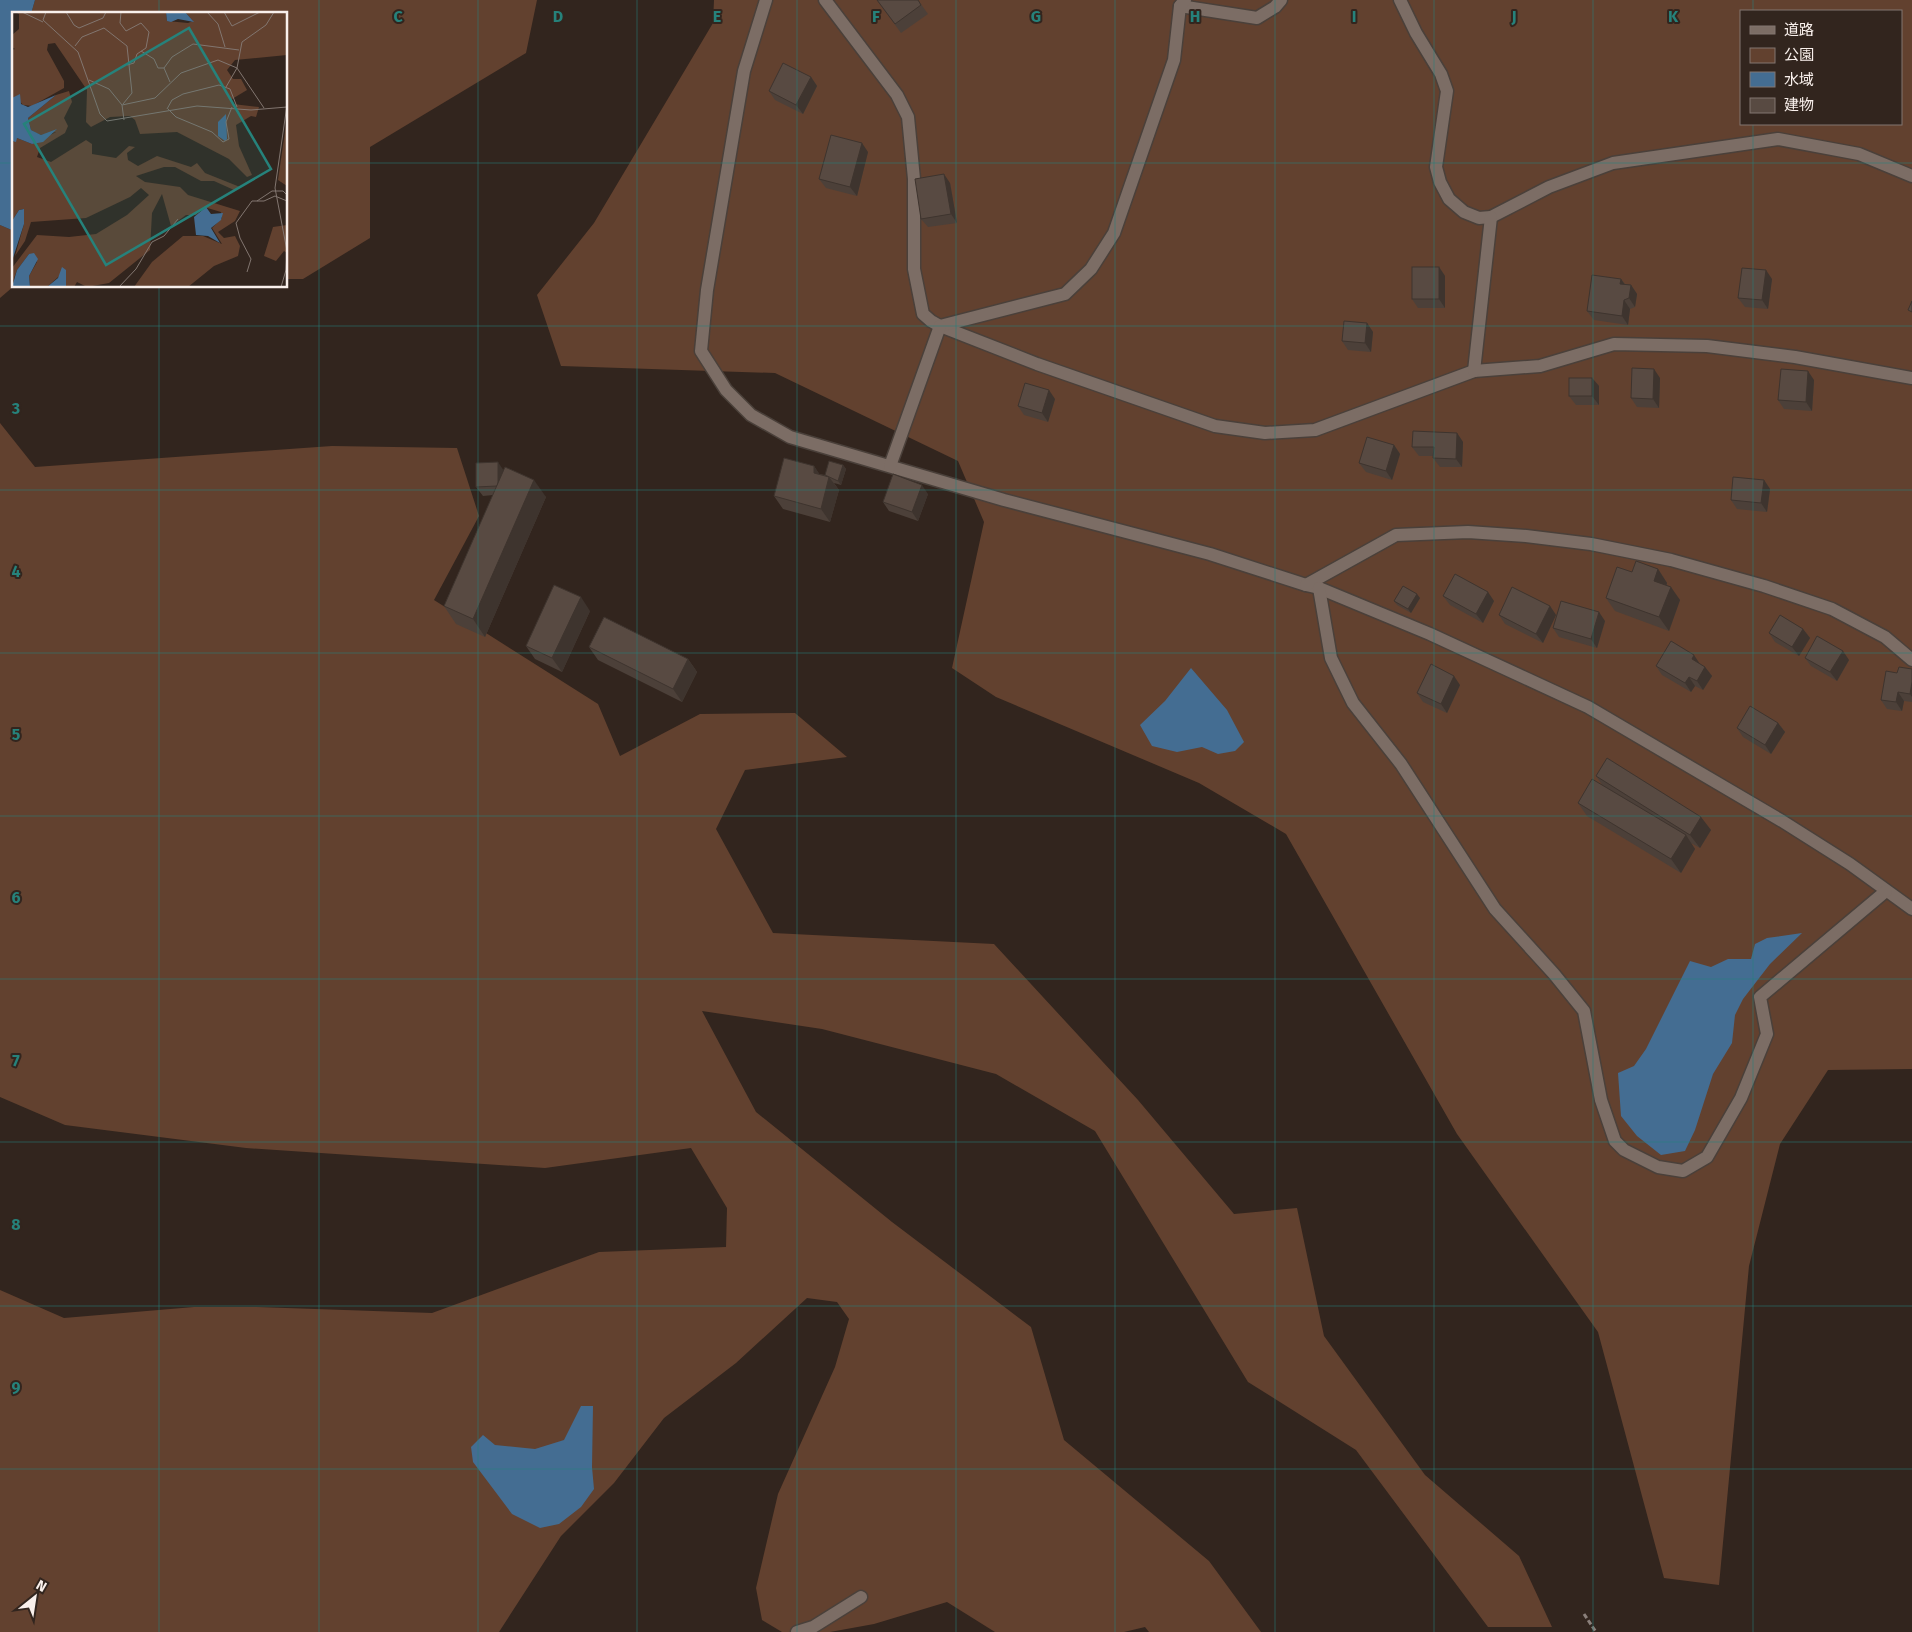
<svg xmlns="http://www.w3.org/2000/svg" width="1912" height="1632" font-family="'Fira Sans','Noto Sans JP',sans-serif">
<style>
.green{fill:#62412f;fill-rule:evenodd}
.water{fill:#446d92}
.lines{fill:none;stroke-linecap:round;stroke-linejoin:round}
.minor-casing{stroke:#4a403a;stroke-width:15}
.path{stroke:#8a7f7a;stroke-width:3;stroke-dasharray:5 2.5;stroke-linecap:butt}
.minor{stroke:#7c6d65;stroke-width:12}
.wall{fill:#4c4039}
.shaded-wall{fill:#3e342e}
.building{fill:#584a42;stroke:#3e342e}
.grid{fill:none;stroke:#26827b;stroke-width:1;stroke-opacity:0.55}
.inset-road{fill:none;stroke:#827670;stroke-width:1}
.view{fill:#26827b;fill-opacity:0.15;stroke:#26827b;stroke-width:2.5}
.inset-edge{fill:none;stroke:#f9f0ec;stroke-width:2.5}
.grid-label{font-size:16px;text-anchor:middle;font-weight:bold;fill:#26827b;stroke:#32251e;stroke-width:4;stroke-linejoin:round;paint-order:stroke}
</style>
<rect width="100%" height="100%" fill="#32251e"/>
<g class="green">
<polygon points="35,0 537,0 526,53 370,147 370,238 303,279 286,279 286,14 31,14"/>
<path d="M714,0H1912V1069L1828,1070L1780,1144L1749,1266L1719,1585L1664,1578L1598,1332L1457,1134L1286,834L1199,783L996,697L952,668L984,522L958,461L775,373L561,366L537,295L594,223L713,23ZM1741,11H1901V124H1741Z"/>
<polygon points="0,225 14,231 14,286 0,298"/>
<polygon points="0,423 35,467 332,446 457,448 479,516 434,600 598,704 620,756 700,714 795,713 847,757 745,770 716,829 773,933 994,944 1138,1100 1234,1214 1297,1208 1324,1336 1425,1475 1519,1556 1552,1627 1488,1627 1356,1450 1248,1382 1095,1131 996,1074 822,1029 702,1011 756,1112 892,1222 1031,1327 1064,1440 1209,1561 1261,1632 1149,1632 1145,1627 1124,1632 995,1632 947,1602 874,1624 830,1632 782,1632 762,1620 756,1588 778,1494 835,1367 849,1319 837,1302 807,1298 736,1363 664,1418 614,1483 561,1536 499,1632 0,1632 0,1290 64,1318 194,1307 257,1307 432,1313 599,1252 726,1247 727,1208 691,1148 545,1168 246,1148 65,1125 0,1097"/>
</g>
<g class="water">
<polygon points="0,0 35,0 31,14 14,14 14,231 0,225"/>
<polygon points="1191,668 1227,710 1244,742 1235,751 1218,754 1202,747 1177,752 1152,746 1140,725 1165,701"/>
<polygon points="1802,933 1770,964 1743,999 1735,1015 1732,1043 1713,1074 1695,1130 1685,1151 1661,1155 1637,1136 1621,1116 1618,1073 1634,1066 1646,1049 1690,961 1711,967 1728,959 1751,959 1755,944 1767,938"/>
<polygon points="581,1406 593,1406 592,1467 594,1489 581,1507 559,1524 540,1528 512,1514 473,1462 471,1447 483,1435 495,1445 535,1449 564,1440"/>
</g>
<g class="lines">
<g class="minor-casing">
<g id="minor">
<polyline points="766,0 744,71 707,290 701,351 726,390 751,415 790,437 1004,500 1210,554 1306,585 1319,588 1430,634 1588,707 1782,821 1850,864 1912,909"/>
<polyline points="825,0 897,95 908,117 914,179 914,269 923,314 931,321 940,326 1037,364 1215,426 1265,433 1315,430 1474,371 1540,366 1614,344 1707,346 1795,357 1912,378"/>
<polyline points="1400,0 1416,33 1441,74 1447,91 1436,167 1440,182 1449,199 1464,212 1479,218 1491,217 1549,187 1613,163 1778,139 1859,154 1912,176"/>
<polyline points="1180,6 1257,18 1275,7 1281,0"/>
<polyline points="940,326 1065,294 1091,269 1114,233 1174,60 1180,6 1185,0"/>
<polyline points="1474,371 1491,217"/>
<polyline points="890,466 940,326"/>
<polyline points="1306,585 1396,535 1468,532 1526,536 1591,544 1671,560 1764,586 1832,609 1885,637 1912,660"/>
<polyline points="1319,588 1331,658 1353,703 1401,764 1495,909 1554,974 1584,1011 1601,1100 1615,1141 1624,1150 1658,1167 1683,1171 1707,1157 1741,1098 1767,1034 1760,997 1886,891"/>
<polyline points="797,1632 813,1627 861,1597"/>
</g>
</g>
<polyline class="path" points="1584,1614 1596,1632"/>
<use href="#minor" class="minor"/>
</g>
<g class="wall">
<polygon points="877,0 918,0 928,14 901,33"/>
<polygon points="811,77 817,86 803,114 775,100 769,91"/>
<polygon points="868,152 857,196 826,188 819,179"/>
<polygon points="950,183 957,223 928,227 921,219"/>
<polygon points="1439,267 1445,276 1445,308 1418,308 1412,299"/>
<polygon points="1621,279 1625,284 1631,285 1637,294 1635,307 1630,309 1628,325 1594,320 1587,311"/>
<polygon points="1772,279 1768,309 1745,307 1738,298"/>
<polygon points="1367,323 1373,332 1371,352 1348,350 1342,341"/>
<polygon points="1592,378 1599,386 1599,405 1576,405 1569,396"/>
<polygon points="1660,378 1659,408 1637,407 1631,398"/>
<polygon points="1814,380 1812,411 1784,409 1778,400"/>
<polygon points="1055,399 1048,422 1024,415 1018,406"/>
<polygon points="1457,433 1463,442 1462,467 1440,467 1433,458 1433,456 1419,456 1412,447"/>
<polygon points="1394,445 1400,454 1392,480 1366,472 1359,463"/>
<polygon points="843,465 846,469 841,485 834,483 839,490 830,522 783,509 774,496 814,466 819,474 825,475"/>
<polygon points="504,471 546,497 485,637 456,624 444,606 493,495 483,496 476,487"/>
<polygon points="1764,480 1770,489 1767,512 1737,509 1731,500"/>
<polygon points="928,494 918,521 889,511 883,502"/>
<polygon points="1658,569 1667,583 1667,585 1680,600 1669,631 1615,611 1606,598 1632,572"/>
<polygon points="1443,596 1494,601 1483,623 1450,605"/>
<polygon points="1420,598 1411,613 1397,605 1394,601"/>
<polygon points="1550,606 1556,615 1543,643 1505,624 1499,615"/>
<polygon points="590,611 562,672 535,659 526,646"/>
<polygon points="1605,621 1597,648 1559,637 1553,628"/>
<polygon points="1803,629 1810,638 1799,656 1775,642 1769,633"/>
<polygon points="589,647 688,659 697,672 682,702 598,660"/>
<polygon points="1805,658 1849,660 1837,681 1811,666"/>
<polygon points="1700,664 1705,667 1712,676 1703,690 1695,686 1691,692 1662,675 1656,666"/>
<polygon points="1912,669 1912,702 1904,701 1902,711 1887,709 1881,700 1897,673"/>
<polygon points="1460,685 1447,713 1423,702 1417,693"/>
<polygon points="1778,723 1785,732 1771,754 1743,737 1737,728"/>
<polygon points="1596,776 1711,830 1700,848 1691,843 1695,849 1681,873 1587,816 1578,803 1603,786"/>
</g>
<g class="shaded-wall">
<polygon points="811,77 817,86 803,114 796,105"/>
<polygon points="862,143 868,152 857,196 850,187"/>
<polygon points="944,174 950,183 957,223 951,214"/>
<polygon points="1439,267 1445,276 1445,308 1439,299"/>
<polygon points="1766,270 1772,279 1768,309 1762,300"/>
<polygon points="1621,279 1627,288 1620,284"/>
<polygon points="1631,285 1637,294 1635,307 1629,298"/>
<polygon points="1624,300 1630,309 1628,325 1622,316"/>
<polygon points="1367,323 1373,332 1371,352 1365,343"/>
<polygon points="1654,369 1660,378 1659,408 1653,399"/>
<polygon points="1808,371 1814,380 1812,411 1806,402"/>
<polygon points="1592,378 1599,386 1599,405 1592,396"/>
<polygon points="1049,390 1055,399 1048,422 1042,413"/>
<polygon points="1457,433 1463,442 1462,467 1456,459"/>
<polygon points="1394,445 1400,454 1392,480 1386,471"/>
<polygon points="498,462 504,471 498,486"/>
<polygon points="843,465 846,469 841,485 838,481"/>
<polygon points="814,466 823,479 814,473"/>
<polygon points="829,477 839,490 830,522 821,509"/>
<polygon points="534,480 546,497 485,637 473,619"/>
<polygon points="1764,480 1770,489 1767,512 1761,503"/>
<polygon points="922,485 928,494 918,521 912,512"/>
<polygon points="1658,569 1667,583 1663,594 1654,581"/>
<polygon points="1671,587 1680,600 1669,631 1659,617"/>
<polygon points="1488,592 1494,601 1483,623 1476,614"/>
<polygon points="1417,594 1420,598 1411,613 1408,609"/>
<polygon points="581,597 590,611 562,672 552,658"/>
<polygon points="1550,606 1556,615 1543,643 1536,634"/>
<polygon points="1599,612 1605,621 1597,648 1591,639"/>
<polygon points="1803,629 1810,638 1799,656 1792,647"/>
<polygon points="1843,651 1849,660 1837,681 1830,672"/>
<polygon points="1694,655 1700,664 1692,659"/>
<polygon points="688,659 697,672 682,702 673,689"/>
<polygon points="1705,667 1712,676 1703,690 1697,681"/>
<polygon points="1454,676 1460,685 1447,713 1441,704"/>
<polygon points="1689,677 1695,686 1691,692 1685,683"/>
<polygon points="1912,682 1912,697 1910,694"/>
<polygon points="1898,692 1904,701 1902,711 1896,702"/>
<polygon points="1778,723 1785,732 1771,754 1765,745"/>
<polygon points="1701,817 1711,830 1700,848 1690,835"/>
<polygon points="1686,835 1695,849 1681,873 1671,859"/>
</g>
<g class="building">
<polygon points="877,0 918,0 921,5 895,24"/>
<polygon points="783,63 811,77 796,105 769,91"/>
<polygon points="831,135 862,143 850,187 819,179"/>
<polygon points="944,174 951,214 921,219 915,179"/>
<rect x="1412" y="267" width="27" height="32"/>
<polygon points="1742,268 1766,270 1762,300 1738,298"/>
<polygon points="1592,275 1621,279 1620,284 1631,285 1629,298 1624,300 1622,316 1587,311"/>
<polygon points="1912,301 1912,312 1908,310"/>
<polygon points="1344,321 1367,323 1365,343 1342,341"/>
<polygon points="1632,368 1654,369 1653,399 1631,398"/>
<polygon points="1781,369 1808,371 1806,402 1778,400"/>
<rect x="1569" y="378" width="23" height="18"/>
<polygon points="1025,383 1049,390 1042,413 1018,406"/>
<polygon points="1413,431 1457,433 1456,459 1433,458 1434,447 1412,447"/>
<polygon points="1367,437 1394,445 1386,471 1359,463"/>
<polygon points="784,458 814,466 814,473 829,477 821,509 774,496"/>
<polygon points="829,461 843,465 838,481 825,475"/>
<polygon points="498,462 498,483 497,486 476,487 476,463"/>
<polygon points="505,467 534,480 473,619 444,606"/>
<polygon points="893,474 922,485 912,512 883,502"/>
<polygon points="1733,477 1764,480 1761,503 1731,500"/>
<polygon points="1636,561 1658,569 1654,581 1671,587 1659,617 1606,598 1617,567 1632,572"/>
<polygon points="1455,574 1488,592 1476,614 1443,596"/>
<polygon points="554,585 581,597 552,658 526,646"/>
<polygon points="1403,586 1417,594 1408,609 1394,601"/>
<polygon points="1512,587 1550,606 1536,634 1499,615"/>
<polygon points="1561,601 1599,612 1591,639 1553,628"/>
<polygon points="1780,615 1803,629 1792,647 1769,633"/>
<polygon points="604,617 688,659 673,689 589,647"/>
<polygon points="1817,636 1843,651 1830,672 1805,658"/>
<polygon points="1671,641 1694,655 1692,659 1705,667 1697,681 1689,677 1685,683 1656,666"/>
<polygon points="1431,664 1454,676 1441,704 1417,693"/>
<polygon points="1899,667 1912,669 1912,682 1910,694 1898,692 1896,702 1881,700 1886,671 1897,673"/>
<polygon points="1750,706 1778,723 1765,745 1737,728"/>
<polygon points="1607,758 1701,817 1690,835 1596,776"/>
<polygon points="1592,779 1686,835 1671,859 1578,803"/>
</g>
<path class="grid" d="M159,0V14M319,0V1632M478,0V1632M637,0V1632M797,0V1632M956,0V1632M1115,0V1632M1275,0V1632M1434,0V1632M1593,0V1632M1753,0V11M1753,124V1632M0,163H14M286,163H1912M159,286V1632M0,326H1912M0,490H1912M0,653H1912M0,816H1912M0,979H1912M0,1142H1912M0,1306H1912M0,1469H1912"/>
<g transform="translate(12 12)">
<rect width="275" height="275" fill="#32251e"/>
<path d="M3,0H154L155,9L176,11L181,9L173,0H275V43L223,48L215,58L221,67H229L235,78L220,87L221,92L247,95L244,105L239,104L224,113L227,134L240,163L235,165L217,147L165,120L128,122L123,108L118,104L98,105L79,115L74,110L75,78L43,31L36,32L35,38L52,69V76L20,94L11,93L4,85L0,87V38L3,37L0,35V23L7,17V2ZM57,79L60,90L52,106L56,114L53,121L28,136L25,145L39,150L74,128L80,132V142L104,146L117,134L123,135L115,141L116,148L126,154L145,144L179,155L185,151L193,161L228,175L222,178L202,169H189L163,155H152L124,164L133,170L168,175L176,183L228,199L223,209L206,220L212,226L223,224L228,234L226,244L202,254L176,275H122L140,250L171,224H191L210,232L200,216L210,206L209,200L192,195L184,203H174L159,214L150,182L140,201L138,238L97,271L75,275L65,270L62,275H54V258L35,275H18L17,264L25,250L17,242L5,258L0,272V256L25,223L57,225L84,222L115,203L137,183L129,176L118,185L74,206L19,210L13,229L3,244L12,212L11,197L7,198L0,209V131L5,126L20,132L44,120L29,123L24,121L19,118L16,106L44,83ZM275,106V174L266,168ZM275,213V241L272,239L264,249L252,244L261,215Z" fill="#62412f"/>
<path d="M154,0H173L182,10L166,7L159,10L155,9ZM8,82L9,92L16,95L44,83L16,106L19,118L29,123L45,117L31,130L20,132L5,126L4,130L0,129V86ZM214,102L215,127L213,129L206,124V110ZM194,195L199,202L211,201L209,208L199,216L208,231L196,224L184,223L182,205ZM12,197V212L1,246L0,209L7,198ZM22,241L26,247L17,264L18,275H0L5,258L17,242ZM50,255L54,258V275H35L46,266Z" fill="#446d92"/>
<path class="inset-road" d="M10,0L31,10M34,0L31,8L66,40L88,102L95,109L185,94L239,98L275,95M54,0L62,13L67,16L91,6L94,0M109,0L108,11L114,19L129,11L137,20L134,36L125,42L122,51L115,53M195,0L206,12L213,35M212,0L220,14L248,0M63,34L70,25L92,16L115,34L120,81L111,92M129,39L142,47L146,56H152M152,56L160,45L181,32L227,38M152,56L158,70M77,68L97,77L110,93L112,108M214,75L225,56L230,30L254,13L262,0M110,93L143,86L169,61L206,48L225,56L252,96M155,97L160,88L171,82L207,73L218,77L225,95M156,97L164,105L200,120L211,130L217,127L214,110L220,95M245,189L260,179H271L275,183M235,260L239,247L228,226L224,211L240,189H252L263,184L275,189M107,275L124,257L140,230L152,224L166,207M269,275L274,258L275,239L263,176L275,93"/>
<path class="view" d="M177,16L259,157L94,253L12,112Z"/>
<rect width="275" height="275" class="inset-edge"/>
</g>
<g class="grid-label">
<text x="398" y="22">C</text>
<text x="558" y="22">D</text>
<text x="717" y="22">E</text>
<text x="876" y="22">F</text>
<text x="1036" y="22">G</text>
<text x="1195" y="22">H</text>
<text x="1354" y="22">I</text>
<text x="1514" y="22">J</text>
<text x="1673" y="22">K</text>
<text x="16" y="414">3</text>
<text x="16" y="577">4</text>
<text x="16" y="740">5</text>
<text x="16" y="903">6</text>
<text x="16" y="1066">7</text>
<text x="16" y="1230">8</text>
<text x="16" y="1393">9</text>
</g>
<rect x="1740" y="10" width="162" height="115" fill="#32251e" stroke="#827670"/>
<rect x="1750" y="26" width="25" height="8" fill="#7c6d65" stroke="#827670"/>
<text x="1784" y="35" font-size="15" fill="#f9f0ec">道路</text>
<rect x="1750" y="48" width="25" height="15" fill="#62412f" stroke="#827670"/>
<text x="1784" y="60" font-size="15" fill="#f9f0ec">公園</text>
<rect x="1750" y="72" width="25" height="15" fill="#446d92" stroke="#827670"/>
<text x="1784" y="85" font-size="15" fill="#f9f0ec">水域</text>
<rect x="1750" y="98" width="25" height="15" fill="#584a42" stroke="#827670"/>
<text x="1784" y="110" font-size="15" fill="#f9f0ec">建物</text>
<g transform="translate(35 1597) rotate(30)" stroke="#32251e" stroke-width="4" paint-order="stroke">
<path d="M0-4L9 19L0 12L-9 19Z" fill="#f9f0ec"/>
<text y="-8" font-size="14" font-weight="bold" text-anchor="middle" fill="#f9f0ec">N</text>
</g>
</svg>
